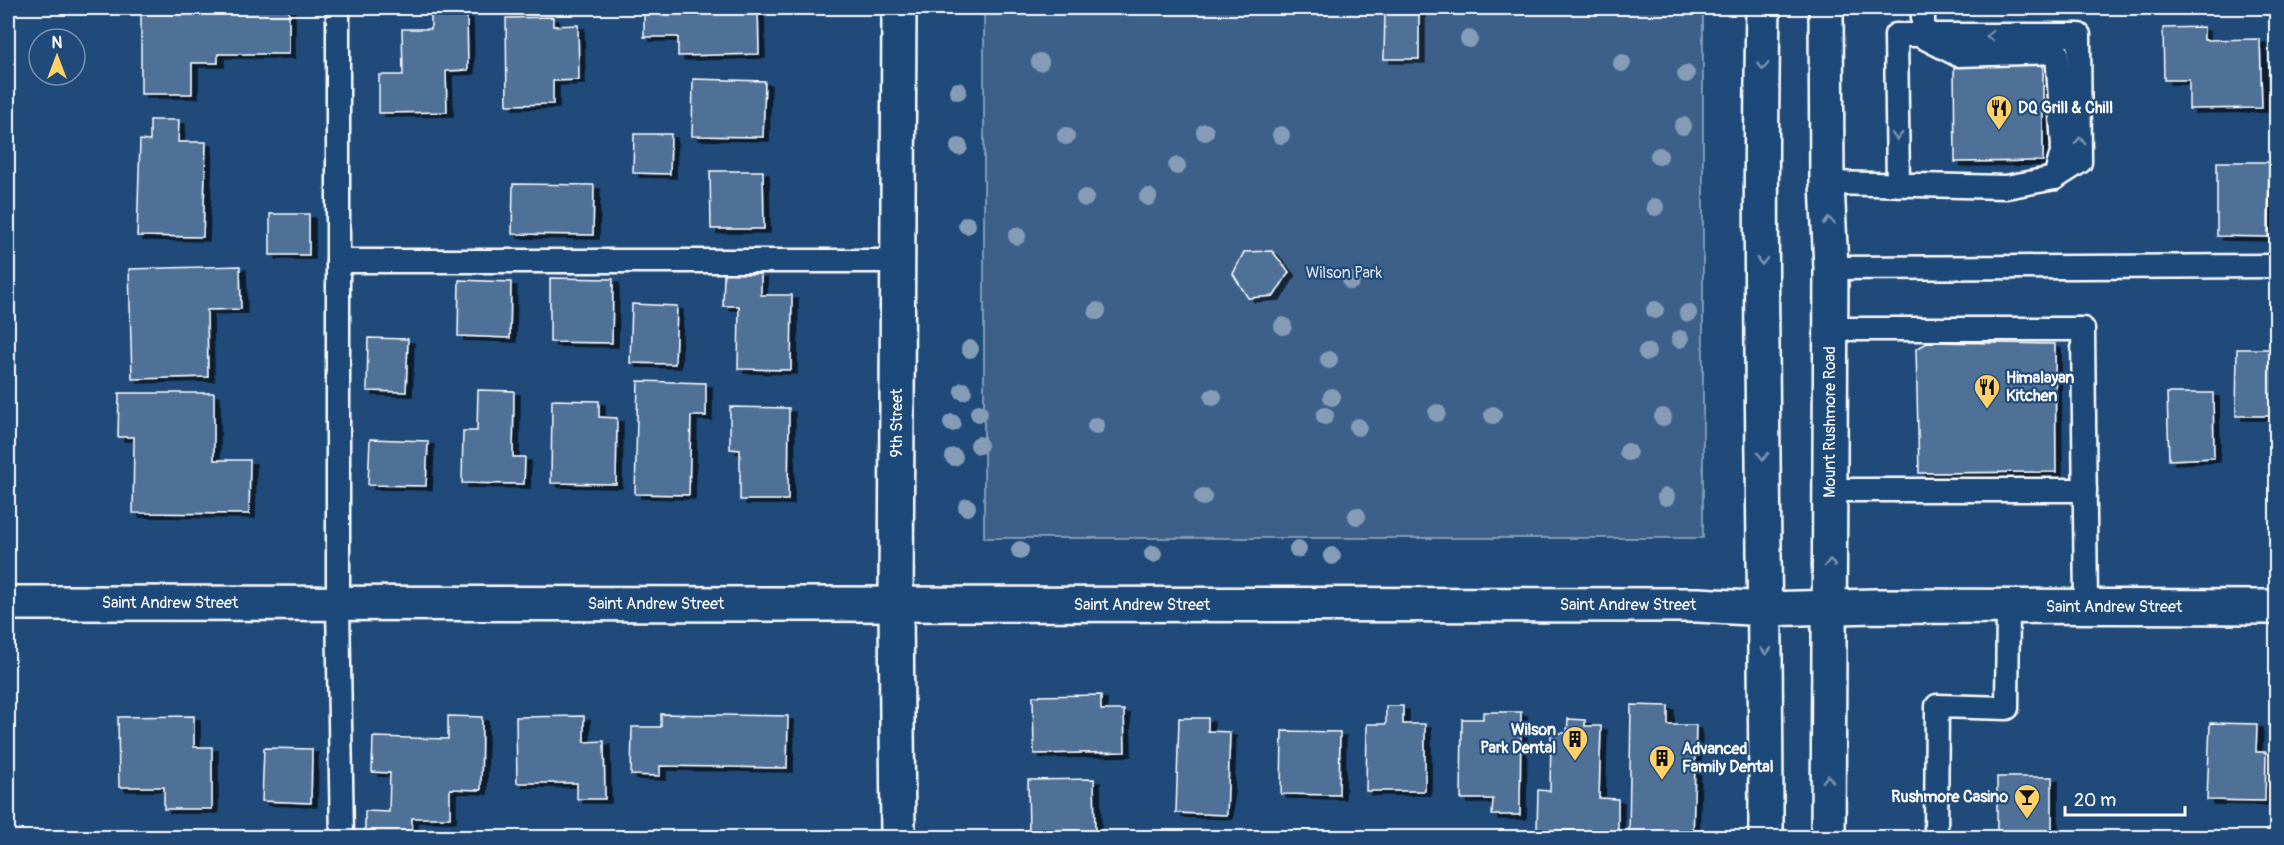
<svg xmlns="http://www.w3.org/2000/svg" width="2284" height="845" font-family="Pangolin,sans-serif">
<style>
.green{fill:#3c618b;stroke:#9eb0c5;stroke-width:1.5}
.building{fill:#507197;stroke:#fff;stroke-width:1.5;filter:url(#shadow)}
.lines{fill:none;stroke-linecap:round;stroke-linejoin:round}
.lane-casing{stroke:#fff;stroke-width:27}
.street-casing{stroke:#fff;stroke-width:38}
.highway-casing{stroke:#fff;stroke-width:38}
.lane{stroke:#1f4a7a;stroke-width:22}
.street{stroke:#1f4a7a;stroke-width:33}
.highway{stroke:#1f4a7a;stroke-width:33}
.tree{fill:#859cb6}
.oneway{stroke:#7992af}
.labels{text-anchor:middle;dominant-baseline:central;stroke-width:4.5;stroke-linejoin:round;paint-order:stroke}
.poi-label{font-size:16px;font-weight:bold;fill:#fff;stroke:#1f4a7a;text-anchor:start}
.park-label{font-size:16px;fill:#d8dfe8;stroke:#1f4a7a}
.street-label{font-size:16px;fill:#fff;stroke:#1f4a7a}
</style>
<defs>
<filter id="shadow"><feDropShadow dx="6" dy="4" stdDeviation="0" flood-color="#0009"/></filter>
</defs>
<rect width="100%" height="100%" fill="#1f4a7a"/>
<filter id="ink" filterUnits="userSpaceOnUse"><feTurbulence type="fractalNoise" baseFrequency=".0167" numOctaves="2"/><feDisplacementMap in="SourceGraphic" scale="12" xChannelSelector="R" yChannelSelector="G"/><feConvolveMatrix kernelMatrix="1 2 1 2 8 2 1 2 1" color-interpolation-filters="sRGB"/></filter>
<g filter="url(#ink)">
<rect class="green" x="984" y="8" width="719" height="530"/>
<g class="building">
<polygon points="141,8 289,8 289,54 218,54 218,63 192,63 192,94 141,94"/>
<polygon points="644,8 758,8 759,54 678,56 678,37 644,37"/>
<polygon points="1385,8 1419,8 1419,59 1384,59"/>
<polygon points="431,15 467,15 468,70 446,71 447,112 379,113 379,75 403,75 402,29 431,29"/>
<polygon points="553,17 553,26 578,25 579,80 553,81 553,104 507,105 506,18"/>
<polygon points="2204,27 2204,40 2260,39 2262,108 2189,109 2189,80 2164,80 2163,28"/>
<polygon points="2043,65 2043,161 1955,162 1954,66"/>
<polygon points="693,79 765,81 763,137 692,136"/>
<polygon points="150,120 179,120 178,142 206,142 203,237 137,236 140,140 150,141"/>
<polygon points="634,134 671,134 670,174 633,173"/>
<polygon points="2217,162 2269,162 2268,237 2217,236"/>
<polygon points="710,171 763,171 764,229 711,229"/>
<polygon points="513,184 594,185 593,235 512,234"/>
<rect x="270" y="214" width="39" height="41"/>
<polygon points="1272,251 1289,272 1274,296 1248,298 1233,274 1244,252"/>
<polygon points="240,266 241,309 207,310 208,377 132,379 129,269"/>
<polygon points="724,273 761,274 761,295 792,295 791,370 738,369 739,306 723,306"/>
<polygon points="550,278 613,279 612,343 550,342"/>
<polygon points="459,280 511,282 510,338 458,336"/>
<polygon points="632,304 677,306 675,364 630,363"/>
<polygon points="368,338 408,339 406,392 367,391"/>
<polygon points="1929,342 2055,344 2056,472 1919,473 1916,349"/>
<polygon points="2237,349 2276,349 2276,416 2236,416"/>
<polygon points="638,381 706,383 706,416 691,416 689,495 635,494"/>
<polygon points="478,390 514,391 513,457 525,457 524,484 462,483 463,431 477,431"/>
<polygon points="119,393 214,393 214,460 250,460 249,514 133,513 134,437 118,437"/>
<polygon points="2167,393 2213,393 2214,458 2169,460"/>
<polygon points="552,400 599,401 599,417 617,418 616,484 551,483"/>
<polygon points="730,407 789,408 788,500 740,500 740,450 730,449"/>
<polygon points="370,439 428,441 426,486 368,485"/>
<polygon points="1101,695 1101,710 1124,710 1125,752 1034,754 1033,696"/>
<polygon points="1631,705 1668,706 1668,725 1696,725 1693,838 1629,838"/>
<polygon points="1386,706 1403,706 1403,724 1425,724 1425,791 1366,791 1367,724 1386,724"/>
<polygon points="1483,712 1521,712 1520,815 1492,815 1493,799 1461,799 1462,719 1483,719"/>
<polygon points="661,714 788,716 787,768 660,766 660,776 631,775 632,727 661,727"/>
<polygon points="194,716 194,747 212,747 212,809 164,809 164,787 119,787 118,717"/>
<polygon points="448,716 482,717 481,790 450,789 450,818 412,818 412,838 365,838 365,811 389,812 390,773 372,772 373,737 448,739"/>
<polygon points="584,716 584,742 604,741 605,799 577,799 577,783 517,783 516,717"/>
<polygon points="1179,718 1208,718 1208,731 1230,732 1227,815 1176,813"/>
<polygon points="1568,719 1585,720 1585,726 1601,726 1599,798 1618,799 1618,832 1537,830 1538,790 1550,791 1551,733 1567,733"/>
<polygon points="2210,723 2257,724 2256,752 2266,752 2265,801 2207,800"/>
<polygon points="1282,731 1340,732 1339,795 1281,794"/>
<polygon points="264,748 312,749 311,803 262,801"/>
<rect x="1997" y="777" width="55" height="61"/>
<polygon points="1094,779 1095,834 1029,835 1028,780"/>
<polygon points="166,834 206,836 206,838 166,838"/>
<polygon points="635,834 678,835 678,838 635,838"/>
</g>
<g class="lines">
<g class="lane-casing">
<g id="lane">
<polyline points="338,8 338,605 342,838"/>
<polyline points="1923,8 1923,37 1958,55 2057,52 2063,148 2055,178"/>
<polyline points="1827,183 2006,187 2055,178 2080,162 2079,35 1896,35 1898,185"/>
<polyline points="338,261 898,261"/>
<polyline points="1831,268 2276,266"/>
<polyline points="1830,329 2083,329 2086,607"/>
<polyline points="1829,490 2085,490"/>
<polyline points="1936,838 1937,706 2007,708 2008,607"/>
</g>
</g>
<g class="street-casing">
<g id="street">
<polyline points="8,603 1698,605 1766,609 1876,606 2276,607"/>
<polyline points="898,838 896,604 899,8"/>
</g>
</g>
<g class="highway-casing">
<g id="highway">
<path d="M1763,8C1758,284 1766,561 1766,838"/>
<polyline points="1826,8 1827,183 1831,268 1828,838"/>
</g>
</g>
<use href="#lane" class="lane"/>
<use href="#street" class="street"/>
<use href="#highway" class="highway"/>
</g>
<g class="tree">
<circle cx="1469" cy="39" r="9"/>
<circle cx="1040" cy="62" r="9"/>
<circle cx="1622" cy="63" r="9"/>
<circle cx="1686" cy="74" r="9"/>
<circle cx="958" cy="91" r="9"/>
<circle cx="1683" cy="126" r="9"/>
<circle cx="1205" cy="132" r="9"/>
<circle cx="1281" cy="135" r="9"/>
<circle cx="1066" cy="136" r="9"/>
<circle cx="959" cy="147" r="9"/>
<circle cx="1659" cy="156" r="9"/>
<circle cx="1177" cy="166" r="9"/>
<circle cx="1148" cy="197" r="9"/>
<circle cx="1085" cy="198" r="9"/>
<circle cx="1655" cy="207" r="9"/>
<circle cx="967" cy="225" r="9"/>
<circle cx="1017" cy="236" r="9"/>
<circle cx="1351" cy="281" r="9"/>
<circle cx="1655" cy="310" r="9"/>
<circle cx="1097" cy="311" r="9"/>
<circle cx="1688" cy="313" r="9"/>
<circle cx="1283" cy="326" r="9"/>
<circle cx="1680" cy="339" r="9"/>
<circle cx="970" cy="349" r="9"/>
<circle cx="1647" cy="352" r="9"/>
<circle cx="1329" cy="360" r="9"/>
<circle cx="963" cy="391" r="9"/>
<circle cx="1213" cy="397" r="9"/>
<circle cx="1332" cy="397" r="9"/>
<circle cx="979" cy="413" r="9"/>
<circle cx="1437" cy="413" r="9"/>
<circle cx="1493" cy="415" r="9"/>
<circle cx="1325" cy="416" r="9"/>
<circle cx="1663" cy="417" r="9"/>
<circle cx="952" cy="423" r="9"/>
<circle cx="1096" cy="426" r="9"/>
<circle cx="1358" cy="427" r="9"/>
<circle cx="979" cy="445" r="9"/>
<circle cx="1628" cy="452" r="9"/>
<circle cx="954" cy="457" r="9"/>
<circle cx="1203" cy="497" r="9"/>
<circle cx="1666" cy="497" r="9"/>
<circle cx="967" cy="507" r="9"/>
<circle cx="1357" cy="516" r="9"/>
<circle cx="1298" cy="549" r="9"/>
<circle cx="1020" cy="550" r="9"/>
<circle cx="1153" cy="554" r="9"/>
<circle cx="1332" cy="556" r="9"/>
</g>
<defs><path id="oneway-chevron" d="M-2-3.5L2.5 0L-2 3.5" fill="none" stroke-width="1.6" stroke-linecap="round" stroke-linejoin="round" transform="scale(1.5)"/></defs>
<g class="oneway">
<use href="#oneway-chevron" transform="translate(1990 36) rotate(179)"/>
<use href="#oneway-chevron" transform="translate(1763 66) rotate(90)"/>
<use href="#oneway-chevron" transform="translate(1897 136) rotate(89)"/>
<use href="#oneway-chevron" transform="translate(2080 141) rotate(-90)"/>
<use href="#oneway-chevron" transform="translate(1829 221) rotate(-93)"/>
<use href="#oneway-chevron" transform="translate(1762 261) rotate(90)"/>
<use href="#oneway-chevron" transform="translate(1763 456) rotate(90)"/>
<use href="#oneway-chevron" transform="translate(1830 563) rotate(-90)"/>
<use href="#oneway-chevron" transform="translate(1766 651) rotate(90)"/>
<use href="#oneway-chevron" transform="translate(1828 779) rotate(-89)"/>
</g>
</g>
<defs>
<g id="restaurant-pin" transform="scale(1.35)"><path d="M0 17L-7.5 6A9.5 9.5 0 1 1 7.5 6Z" fill="#ffd166" stroke="#1f4a7a"/><path d="M-5-6h1v4h1v-4h1v4h1v-4h1v5L-1.5 .5V6h-2V.5L-5-1ZM5-6V6H3V1.5H1.5Q1.5-4 5-6Z" fill="#111"/></g>
<g id="building-pin" transform="scale(1.35)"><path d="M0 17L-7.5 6A9.5 9.5 0 1 1 7.5 6Z" fill="#ffd166" stroke="#1f4a7a"/><path d="M-4-6H4V6H1V3H-1V6H-4ZM-2.5-4.3h1.7v1.8h-1.7ZM.8-4.3h1.7v1.8H.8ZM-2.5-1h1.7V.8h-1.7ZM.8-1h1.7V.8H.8Z" fill="#111"/></g>
<g id="bar-pin" transform="scale(1.35)"><path d="M0 17L-7.5 6A9.5 9.5 0 1 1 7.5 6Z" fill="#ffd166" stroke="#1f4a7a"/><path d="M-6-5H6L.8 .8V4.5H3.5V6h-7V4.5H-.8V.8Z" fill="#111"/></g>
</defs>
<g fill-rule="evenodd">
<use href="#restaurant-pin" x="1999" y="108"/>
<use href="#restaurant-pin" x="1987" y="387"/>
<use href="#building-pin" x="1575" y="739"/>
<use href="#building-pin" x="1662" y="758"/>
<use href="#bar-pin" x="2027" y="797"/>
</g>
<g class="labels">
<g class="poi-label">
<text x="2018" y="108">DQ Grill &amp; Chill</text>
<text x="2006" y="378">Himalayan<tspan x="2006" dy="18">Kitchen</tspan></text>
<text x="1556" y="730" text-anchor="end">Wilson<tspan x="1556" dy="18">Park Dental</tspan></text>
<text x="1682" y="749">Advanced<tspan x="1682" dy="18">Family Dental</tspan></text>
<text x="2008" y="797" text-anchor="end">Rushmore Casino</text>
</g>
<g class="park-label">
<text x="1344" y="273">Wilson Park</text>
</g>
<g class="street-label">
<text transform="translate(1830 422) rotate(-90)">Mount Rushmore Road</text>
<text transform="translate(897 423) rotate(-90)">9th Street</text>
<text x="170" y="603">Saint Andrew Street</text>
<text x="656" y="604">Saint Andrew Street</text>
<text x="1142" y="605">Saint Andrew Street</text>
<text x="1628" y="605">Saint Andrew Street</text>
<text x="2114" y="607">Saint Andrew Street</text>
</g>
</g>
<rect width="2284" height="845" fill="none" stroke="#1f4a7a" stroke-width="30"/>
<rect x="15" y="15" width="2254" height="815" fill="none" stroke="#fff" stroke-width="2" filter="url(#ink)"/>
<g transform="translate(57 57)"><circle r="28" fill="#1f4a7a" stroke="#7992af" stroke-width="1.5"/>
<path d="M0-4.5L10 22L0 15L-10 22Z" fill="#ffd166"/>
<text y="-9" font-size="16" font-weight="bold" text-anchor="middle" fill="#ffffff">N</text>
</g>
<path d="M2065 806v9h120v-9" fill="none" stroke="#ffffff" stroke-width="3"/>
<text x="2074" y="806" font-size="18" fill="#ffffff" stroke="#1f4a7a" stroke-width="4.5" paint-order="stroke">20 m</text>
</svg>
